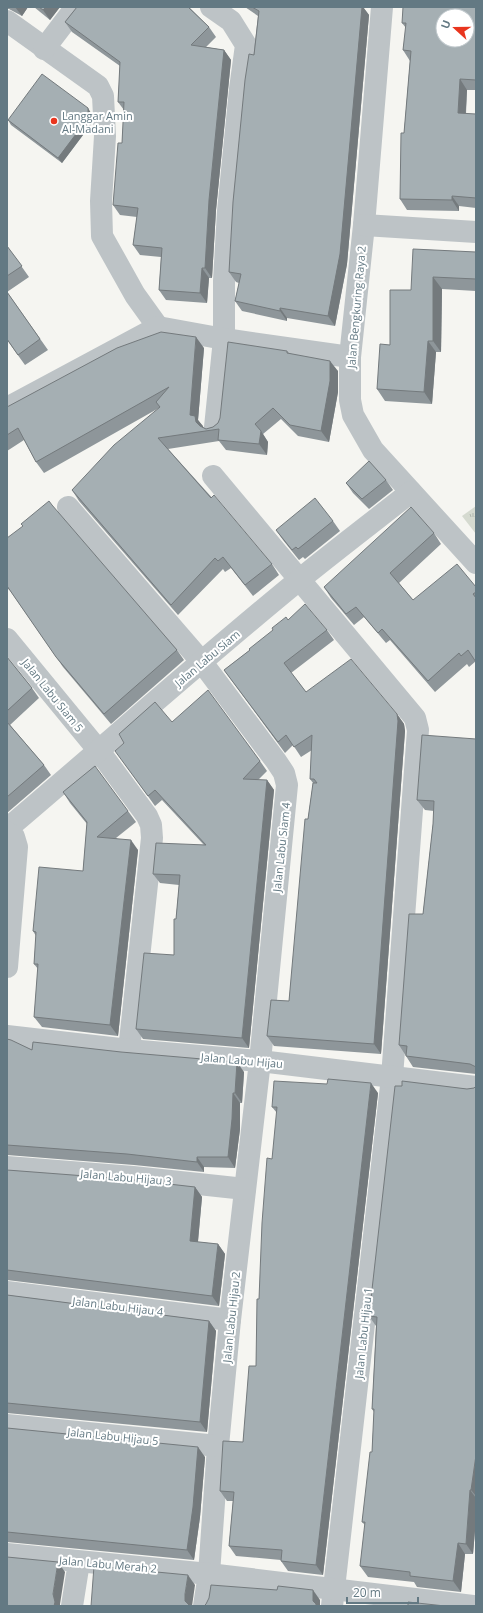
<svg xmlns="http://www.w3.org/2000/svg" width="483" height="1613" font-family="'Open Sans',sans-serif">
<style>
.park{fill:url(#park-tufts)}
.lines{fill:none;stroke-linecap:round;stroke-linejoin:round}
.street{stroke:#bdc3c6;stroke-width:22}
.wall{fill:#8e969a}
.shaded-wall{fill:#747a7d}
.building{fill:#a5afb3;stroke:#747a7d;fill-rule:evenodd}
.poi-dot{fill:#e9351e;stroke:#fff;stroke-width:1.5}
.labels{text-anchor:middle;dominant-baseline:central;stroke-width:4;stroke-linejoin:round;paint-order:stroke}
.poi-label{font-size:11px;fill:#637983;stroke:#fff;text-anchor:start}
.street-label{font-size:11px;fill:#637983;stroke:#fff}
</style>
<defs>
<pattern id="park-tufts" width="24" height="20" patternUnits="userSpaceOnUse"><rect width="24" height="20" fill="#d5dad0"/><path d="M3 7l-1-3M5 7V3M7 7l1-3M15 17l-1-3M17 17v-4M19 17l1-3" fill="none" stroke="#b0b6ae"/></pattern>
</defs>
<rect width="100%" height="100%" fill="#f5f5f1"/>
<polygon class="park" points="476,506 476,534 462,516"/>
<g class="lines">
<g class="street">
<polyline points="211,7 231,21 246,45 240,89 228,211 224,281 224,339 215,427"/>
<polyline points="382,7 364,225 350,357 350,400 353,415 373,450 476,563"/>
<polyline points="7,21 98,86 103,96 105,136 101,201 102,236 135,295 158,327"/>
<polyline points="44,49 76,7"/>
<polyline points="364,225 476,232"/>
<polyline points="7,408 158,327 224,339 350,357"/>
<polyline points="213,476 415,718 418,730 392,1077 332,1606"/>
<polyline points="68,507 201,661 276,761 284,773 287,785 260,1061 230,1320 218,1446 209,1574 204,1606"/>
<polyline points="7,639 99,751 147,816 151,825 152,838 129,1050"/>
<path d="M7,829C105,746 200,661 299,580C336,550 374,521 411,492"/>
<polyline points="7,832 14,837 17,847 7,967"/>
<polyline points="7,1036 129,1050 260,1061 476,1087"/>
<polyline points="7,1167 133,1177 245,1189"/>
<polyline points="7,1292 230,1320"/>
<polyline points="7,1425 218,1446"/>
<polyline points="7,1554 209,1574 473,1606"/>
<polyline points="72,1606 79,1562"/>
</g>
</g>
<g class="wall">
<polygon points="7,7 28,7 22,16 9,9 7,9"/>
<polygon points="34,7 60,7 50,20"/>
<polygon points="77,7 189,7 209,27 216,37 206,47 224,50 231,60 216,210 212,278 209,278 207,303 166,300 159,290 161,257 140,255 133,245 137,217 120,215 113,205 122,143 124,110 118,102 120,66 72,32 65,22"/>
<polygon points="245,7 363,7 369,15 347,264 335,326 287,318 287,321 242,311 235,301 239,283 236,282 229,272 258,16"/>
<polygon points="476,7 476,90 467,90 466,114 476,114 476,208 459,206 459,211 407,210 400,199 404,133 410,61 403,50 406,28 402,23"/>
<polygon points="91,113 92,123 62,163 11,125 8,120"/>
<polygon points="7,246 29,277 7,292 48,350 25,365 7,340"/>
<polygon points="476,252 476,291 442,289 441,352 436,352 432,404 385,401 377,389 390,345 411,290"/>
<polygon points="204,348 198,420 203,427 206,429 213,427 218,423 287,351 289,353 338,371 338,392 329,442 298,436 281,419 263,434 268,442 267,455 226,450 219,441 168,449 272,564 279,575 253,596 231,568 225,572 223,569 178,615 79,501 72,490 159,408 44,473 36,462 24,440 7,451 7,410"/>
<polygon points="386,480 393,490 369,509 353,493 346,483"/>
<polygon points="56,511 177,650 184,660 111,724 63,667 9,589 7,590 7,538"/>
<polygon points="333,521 340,531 305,559 303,557 299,560 283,540 276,530"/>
<polygon points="434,533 441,544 399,583 413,600 476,587 476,662 476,661 469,667 467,664 435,692 390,640 386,643 364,617 354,625 331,598 324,587"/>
<polygon points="288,620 327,630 334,640 291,673 306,692 397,714 404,724 405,731 381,1054 274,1046 267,1036 289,1001 308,819 313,783 310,779 312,750 301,757 293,745 285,753 224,670 250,650"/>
<polygon points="7,657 32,688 39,698 10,725 44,765 51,775 7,813"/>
<polygon points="172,722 260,761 267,771 258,780 267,780 274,790 249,1048 143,1039 136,1029 174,955 176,919 179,885 160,883 153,874 204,845 162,800 155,806 122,760"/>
<polygon points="476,739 476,1074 413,1067 399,1045 423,914 433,824 434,811 425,810 417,800"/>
<polygon points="63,792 128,811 136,822 116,838 138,850 118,1036 42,1027 34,1017 38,969 34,964 36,936 33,931 83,871 87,824 70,803"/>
<polygon points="7,1039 32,1050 244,1072 242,1103 240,1103 240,1129 235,1168 204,1167 204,1172 134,1165 7,1155"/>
<polygon points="402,1086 467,1089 474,1088 476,1086 476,1519 473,1554 465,1554 461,1592 417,1587 414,1582 368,1577 360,1566 365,1525 362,1522 372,1452 374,1412 372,1409 376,1326 369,1316"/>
<polygon points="378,1093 323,1575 288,1571 281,1561 281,1560 236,1556 229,1546 233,1501 227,1501 220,1491 243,1442 256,1366 259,1299 277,1113 272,1107"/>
<polygon points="7,1170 195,1187 202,1197 198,1242 218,1244 225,1254 219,1306 7,1280"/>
<polygon points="7,1295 209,1321 216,1331 207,1432 7,1413"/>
<polygon points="7,1428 205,1457 200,1517 194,1560 7,1542"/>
</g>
<g class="shaded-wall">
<polygon points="15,7 28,7 22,16"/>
<polygon points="46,7 60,7 50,20 43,10"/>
<polygon points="362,7 363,7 369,15 347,264 335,326 328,316"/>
<polygon points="224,50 231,60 216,210 212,278 205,268 209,200"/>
<polygon points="460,79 467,90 465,124 458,113"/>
<polygon points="88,108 91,113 92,123 62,163 58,158"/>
<polygon points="452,196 459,206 459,211 452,200"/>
<polygon points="202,268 209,278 207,303 200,293"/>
<polygon points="433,277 442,289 441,352 433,341"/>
<polygon points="280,308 287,318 287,321 280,311"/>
<polygon points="196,337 204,348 198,420 203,426 204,431 190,415"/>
<polygon points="428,341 436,352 432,404 424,392"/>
<polygon points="330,361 338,371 338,392 329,442 321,431"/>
<polygon points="261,431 268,442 267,455 259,444"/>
<polygon points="397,714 404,724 405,731 381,1054 374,1044"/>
<polygon points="267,780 274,790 249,1048 242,1038"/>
<polygon points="131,840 138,850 118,1036 110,1025"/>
<polygon points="237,1062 244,1072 242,1103 235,1093"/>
<polygon points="371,1083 378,1093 323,1575 316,1565"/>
<polygon points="233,1093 240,1103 240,1129 235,1168 228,1157"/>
<polygon points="197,1157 204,1167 204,1172 197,1162"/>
<polygon points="195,1187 202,1197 197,1251 190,1241"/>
<polygon points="218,1244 225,1254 219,1306 212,1296"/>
<polygon points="209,1321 216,1331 207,1432 200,1422"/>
<polygon points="198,1447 205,1457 200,1517 194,1560 187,1550"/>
<polygon points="476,1455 476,1496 471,1490"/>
<polygon points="470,1490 476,1498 476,1519 473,1554 466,1544"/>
<polygon points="458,1543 465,1554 461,1592 453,1581"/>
<polygon points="58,1562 65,1572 60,1604 60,1606 54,1606 53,1594"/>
<polygon points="188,1575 195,1585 192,1606 189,1606 185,1601 185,1594"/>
<polygon points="313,1590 320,1600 320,1606 316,1606 313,1601"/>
</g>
<g class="building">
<polygon points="39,7 46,7 43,10"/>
<polygon points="77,7 188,7 209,27 191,45 224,50 209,200 205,268 202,268 200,293 159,290 162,248 133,245 138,208 113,205 118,143 122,143 124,102 118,102 120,62 65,22"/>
<polygon points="252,7 362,7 340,254 328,316 280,308 280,311 235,301 241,274 229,272 233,202 245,80 249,54 254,55 259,11"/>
<path d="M403,7H476V80L460,79L458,113L476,114V198L452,196V200L400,199L401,133H404L411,51L403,50L406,23H402ZM443,16H467V40H443Z"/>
<polygon points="42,74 88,108 88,118 58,158 8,120"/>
<polygon points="7,246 22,266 7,276"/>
<polygon points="413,249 476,252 476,279 433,277 433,341 428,341 424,392 377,389 380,344 390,345 390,290 411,290"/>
<polygon points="7,292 40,339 18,355 7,339"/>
<polygon points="161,332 196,337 190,415 195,416 196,422 200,426 206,429 213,427 218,423 220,418 228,342 287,351 287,353 330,361 330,381 321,431 290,425 273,408 255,424 261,431 259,444 218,440 219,429 158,438 211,498 214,495 272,564 245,585 223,557 218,561 215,558 171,605 72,490 114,445 160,407 156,402 169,387 36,462 18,428 7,435 7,407 117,348"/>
<polygon points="369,461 386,480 362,499 346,483"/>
<polygon points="315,498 333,521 298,549 296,547 292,550 276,530"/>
<polygon points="49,501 52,505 177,650 104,714 56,657 7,586 7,538 23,526 21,524"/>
<polygon points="411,507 434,533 390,573 413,600 457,564 476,587 476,592 473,594 476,598 476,662 468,650 461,656 459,653 428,681 382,629 378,633 356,607 346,614 324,587"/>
<polygon points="305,604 327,630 284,663 306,692 351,659 397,714 398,721 374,1044 267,1036 271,1000 289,1001 305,819 308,819 313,783 317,783 314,779 310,779 312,735 294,747 286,735 278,742 224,670 250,650 249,649 273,630 272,628 286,617 288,620"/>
<polygon points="7,657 32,688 7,711"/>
<polygon points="208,690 260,761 243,779 267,780 242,1038 136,1029 144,953 174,955 174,919 176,919 180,875 153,874 156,843 206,845 155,790 148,796 115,751 124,743 119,734 155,702 172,722"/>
<polygon points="7,722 44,765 7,797"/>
<polygon points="422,735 476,739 476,1067 470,1064 406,1056 407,1046 399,1045 409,914 423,914 433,824 434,801 417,800"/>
<polygon points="95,766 128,811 97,837 131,840 110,1025 34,1017 38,964 34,964 36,932 33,931 39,867 83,871 87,822 63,792"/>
<polygon points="7,1039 11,1040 32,1050 33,1042 121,1052 237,1062 235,1093 233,1093 232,1119 228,1157 197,1157 197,1162 127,1154 7,1145"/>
<polygon points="328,1079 371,1083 316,1565 281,1561 282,1550 229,1546 234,1492 220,1491 223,1441 243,1442 249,1366 256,1366 257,1299 259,1299 262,1223 267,1158 272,1159 277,1107 272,1107 274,1081 327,1084"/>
<polygon points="402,1081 467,1089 474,1088 476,1086 476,1455 471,1490 470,1490 466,1544 458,1543 453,1581 410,1576 410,1572 360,1566 365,1522 362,1522 370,1452 372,1452 374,1409 372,1409 377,1317 369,1316 395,1086 402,1086"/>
<polygon points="7,1170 125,1179 195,1187 190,1241 218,1244 212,1296 7,1270"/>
<polygon points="7,1295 209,1321 200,1422 7,1403"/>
<polygon points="7,1428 198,1447 193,1507 187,1550 7,1532"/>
<polygon points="7,1557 58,1562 53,1594 55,1602 54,1606 7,1606"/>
<polygon points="94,1566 188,1575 185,1594 185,1601 190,1606 91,1606"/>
<polygon points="211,1585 277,1590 278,1586 313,1590 313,1601 316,1604 316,1606 204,1606 206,1604 209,1598"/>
<polygon points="408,1602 445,1606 408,1606"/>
</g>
<circle class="poi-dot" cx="54" cy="121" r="4"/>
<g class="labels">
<g class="poi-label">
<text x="62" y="115">Langgar Amin<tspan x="62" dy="13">Al-Madani</tspan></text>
</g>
<g class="street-label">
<text transform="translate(356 307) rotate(-85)">Jalan Bengkuring Raya 2</text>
<text transform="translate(207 658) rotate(-40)">Jalan Labu Siam</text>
<text transform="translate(53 695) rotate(51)">Jalan Labu Siam 5</text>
<text transform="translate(281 847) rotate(-84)">Jalan Labu Siam 4</text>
<text transform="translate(242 1060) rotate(5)">Jalan Labu Hijau</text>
<text transform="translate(126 1177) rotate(5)">Jalan Labu Hijau 3</text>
<text transform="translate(118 1306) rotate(7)">Jalan Labu Hijau 4</text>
<text transform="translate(231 1317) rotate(-84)">Jalan Labu Hijau 2</text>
<text transform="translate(363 1333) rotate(-84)">Jalan Labu Hijau 1</text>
<text transform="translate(113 1436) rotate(6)">Jalan Labu Hijau 5</text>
<text transform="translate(108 1564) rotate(5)">Jalan Labu Merah 2</text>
</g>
</g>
<rect width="483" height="1613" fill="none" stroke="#637983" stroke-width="16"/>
<g transform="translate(455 28) rotate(291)"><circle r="19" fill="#ffffff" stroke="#c1c9cd"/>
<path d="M0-3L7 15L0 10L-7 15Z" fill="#e9351e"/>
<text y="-6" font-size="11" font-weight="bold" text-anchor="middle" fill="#637983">U</text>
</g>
<path d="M347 1597v6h71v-6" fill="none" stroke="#637983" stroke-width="2"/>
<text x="353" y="1597" font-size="12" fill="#637983" stroke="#ffffff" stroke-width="3" paint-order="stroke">20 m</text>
</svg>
